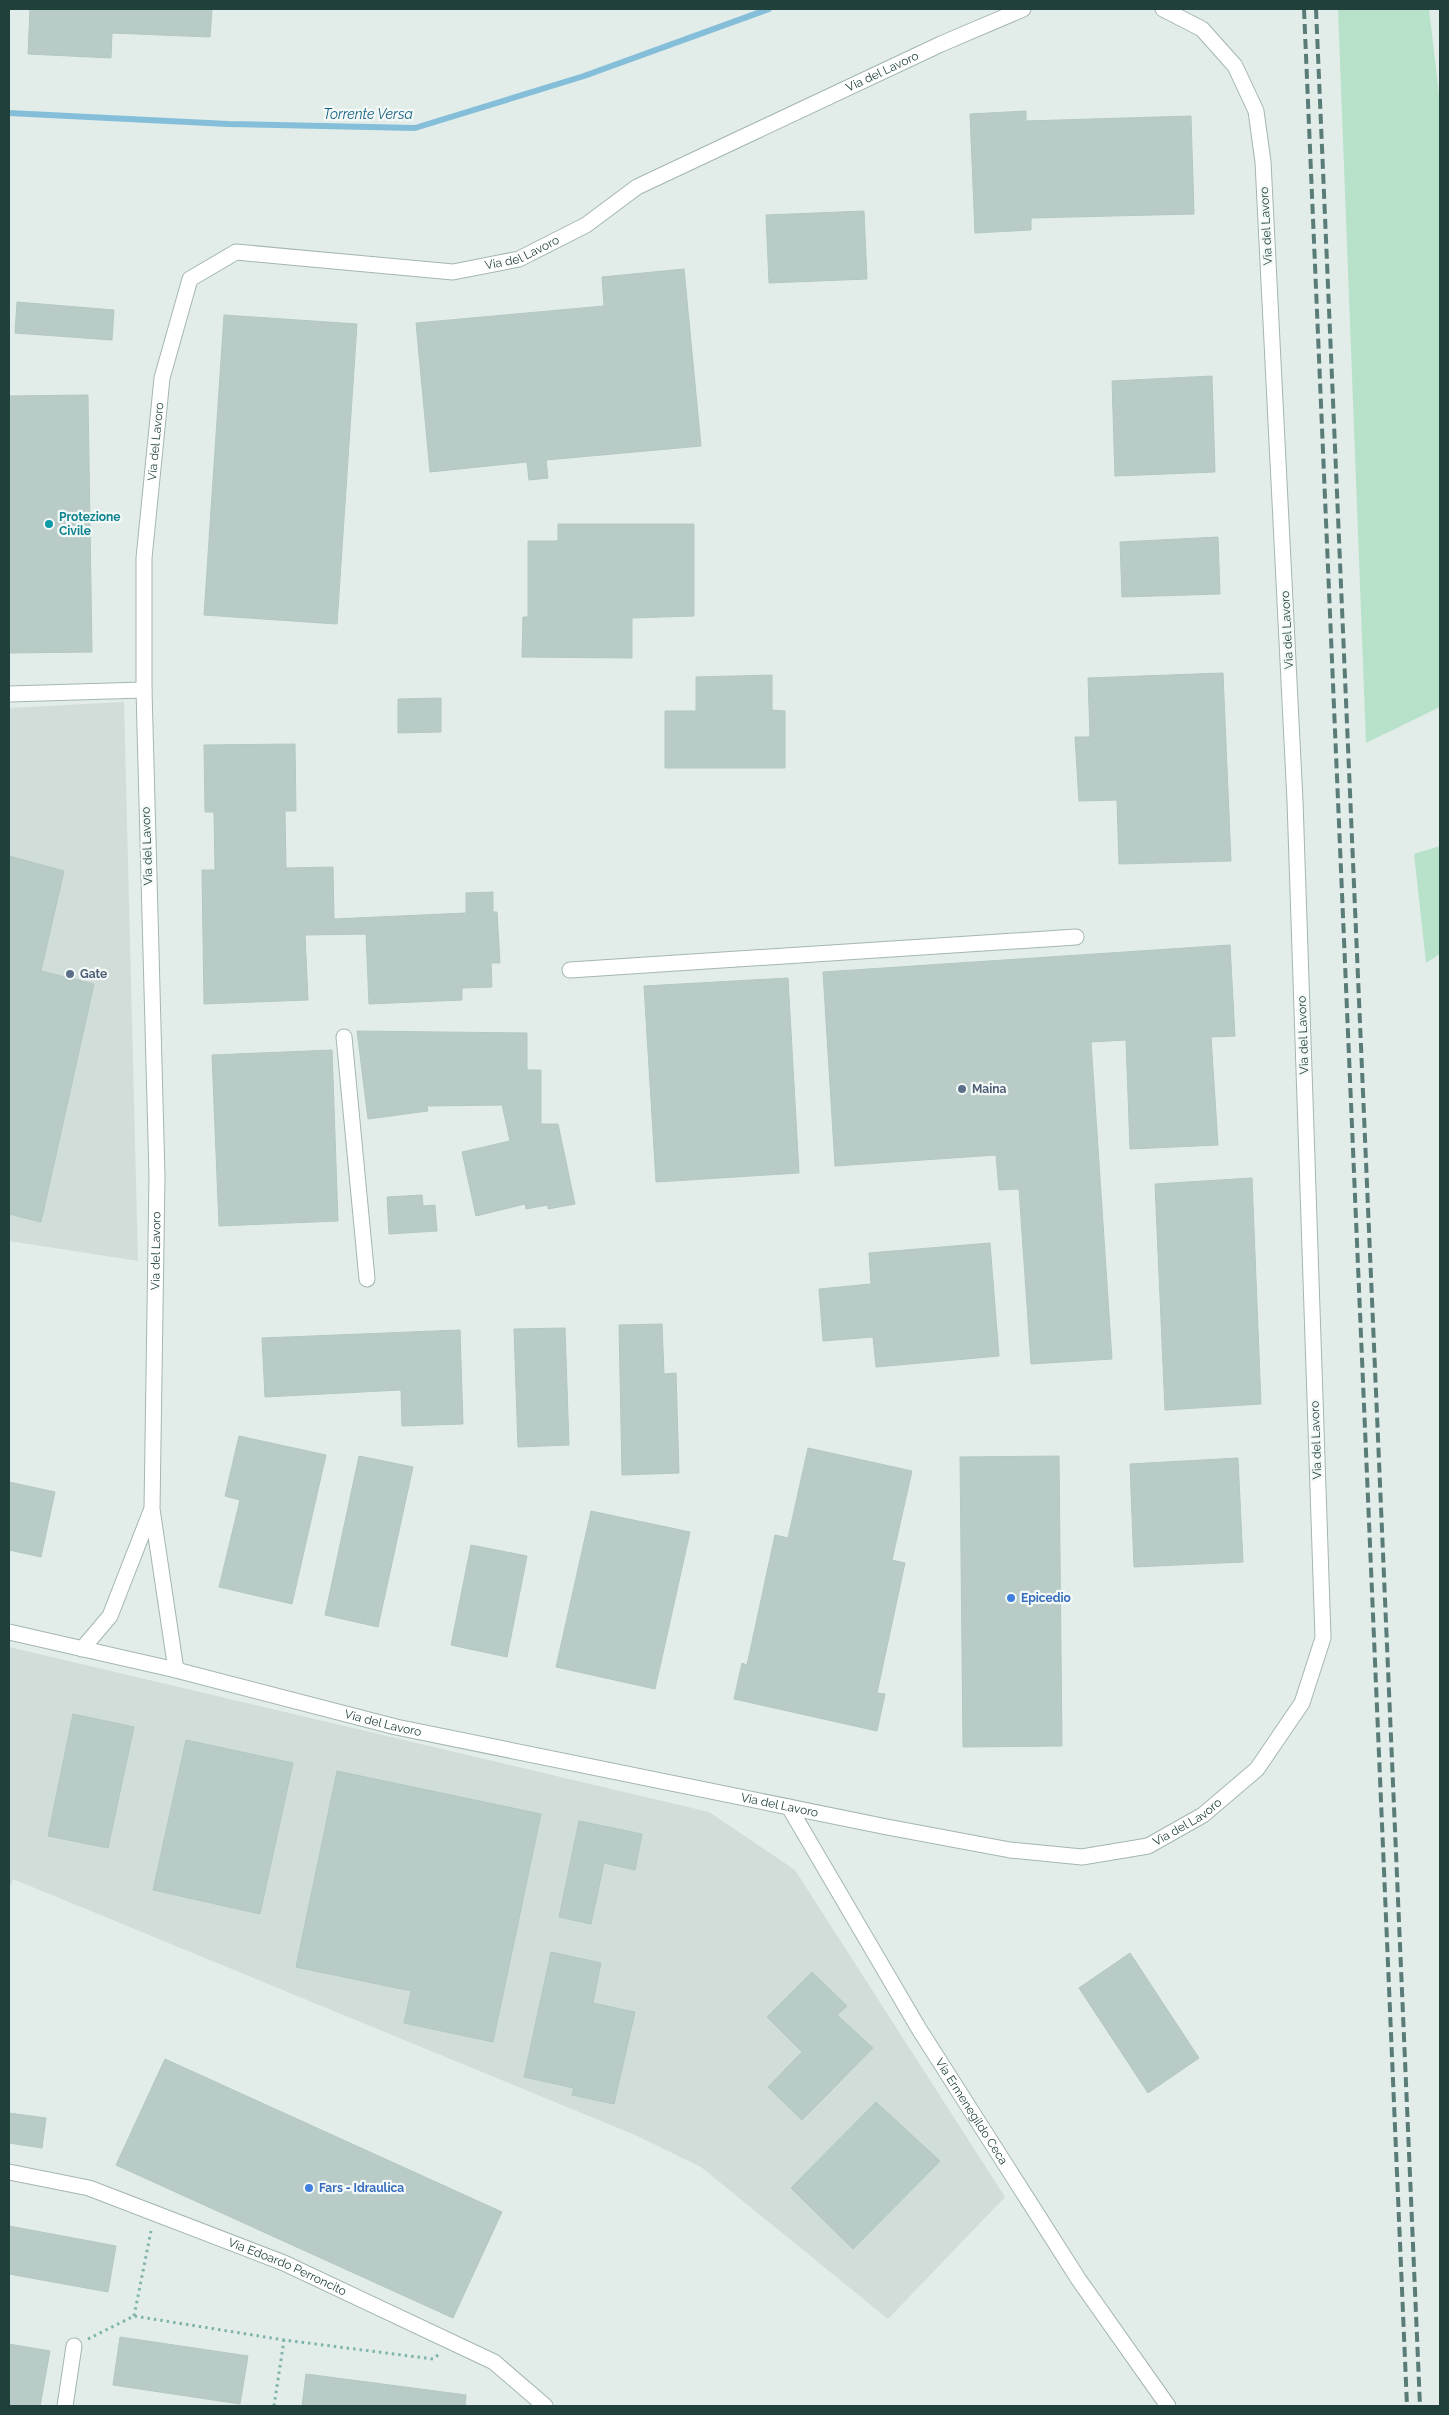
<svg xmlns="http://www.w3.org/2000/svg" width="1449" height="2415" font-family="Raleway,sans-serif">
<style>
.built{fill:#d0ddd9}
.green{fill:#b8e1c9}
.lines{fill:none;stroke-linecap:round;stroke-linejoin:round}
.stream{stroke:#84bed8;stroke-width:6}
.building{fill:#b9cbc6;stroke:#b3c8c2}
.minor-casing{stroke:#a4b6b2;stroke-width:17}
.path{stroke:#7fb4ab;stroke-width:3;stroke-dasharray:2.5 4;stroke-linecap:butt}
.minor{stroke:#fff;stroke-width:15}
.rail{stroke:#5a7c78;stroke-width:4;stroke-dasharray:10 5;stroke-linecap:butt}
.culture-dot{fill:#0f9aa8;stroke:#f3f9f7;stroke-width:2}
.service-dot{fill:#5c6f8a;stroke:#f3f9f7;stroke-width:2}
.shop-dot{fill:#3f7fe0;stroke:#f3f9f7;stroke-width:2}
.labels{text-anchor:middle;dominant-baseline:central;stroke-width:4.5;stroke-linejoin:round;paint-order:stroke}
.street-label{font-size:12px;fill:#20403c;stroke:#f3f9f7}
.culture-label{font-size:12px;font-weight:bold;fill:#0d838f;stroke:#f3f9f7;text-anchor:start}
.service-label{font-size:12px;font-weight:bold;fill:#4e5e75;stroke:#f3f9f7;text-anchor:start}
.shop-label{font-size:12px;font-weight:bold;fill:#366cbe;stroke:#f3f9f7;text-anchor:start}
.water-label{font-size:14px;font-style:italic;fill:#145f82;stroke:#f3f9f7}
</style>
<rect width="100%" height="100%" fill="#e2edea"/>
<g class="built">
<polygon points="124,702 138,1261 9,1241 9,708"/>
<polygon points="9,1647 709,1812 795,1870 1005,2197 888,2319 701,2167 635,2135 13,1879 9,1890"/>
</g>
<g class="green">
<polygon points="1338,9 1429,9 1440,102 1440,707 1366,743"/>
<polygon points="1440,846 1440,954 1426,963 1414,854"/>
</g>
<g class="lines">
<polyline class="stream" points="9,113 228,124 415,128 584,76 769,9"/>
</g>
<g class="building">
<polygon points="30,9 212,9 210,37 112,33 111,58 28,54"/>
<polygon points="1026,111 1026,121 1191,116 1194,214 1031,218 1031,230 975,233 970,114"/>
<polygon points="864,211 867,279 769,283 766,215"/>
<polygon points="684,269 701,446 546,460 548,478 529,480 527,462 430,472 416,323 604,306 602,277"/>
<polygon points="17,302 114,310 112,340 15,333"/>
<polygon points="224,315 357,324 337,624 204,615"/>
<polygon points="1212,376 1215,472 1115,476 1112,381"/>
<polygon points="88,395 92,652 9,653 9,396"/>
<polygon points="558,524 694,524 694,616 632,618 632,658 522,657 523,617 528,617 528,541 558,541"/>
<polygon points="1218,537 1220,594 1122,597 1120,542"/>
<polygon points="1223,673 1231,861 1119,864 1117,800 1079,801 1075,737 1090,737 1088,678"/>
<polygon points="772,675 772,710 785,711 785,768 665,768 665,711 696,711 696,677"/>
<polygon points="441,698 441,732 398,733 398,699"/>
<polygon points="295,744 296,811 285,811 286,868 333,867 334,919 466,913 466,893 493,892 493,912 497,912 500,963 491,963 492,987 462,988 462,1000 369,1004 366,934 305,935 308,1000 204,1004 202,870 215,870 214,812 205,812 204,745"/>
<polygon points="9,856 64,871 41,971 94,984 41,1222 9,1214"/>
<polygon points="1230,945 1235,1036 1211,1037 1218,1145 1130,1149 1126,1040 1091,1042 1112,1359 1031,1364 1019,1189 999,1190 996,1155 835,1166 823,972"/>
<polygon points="788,978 799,1173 656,1182 644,986"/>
<polygon points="357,1031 527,1033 527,1070 541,1070 541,1124 558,1124 575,1204 548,1209 548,1205 526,1209 525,1204 476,1216 462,1152 510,1141 502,1105 427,1106 428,1111 368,1119"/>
<polygon points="332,1050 338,1221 219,1226 212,1055"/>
<polygon points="1252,1178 1261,1404 1165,1410 1155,1184"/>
<polygon points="422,1195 423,1206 435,1205 437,1231 389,1234 387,1197"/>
<polygon points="990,1243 999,1356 876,1367 873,1337 823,1341 819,1289 871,1284 869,1253"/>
<polygon points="662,1324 664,1374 676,1373 679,1473 622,1475 619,1325"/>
<polygon points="565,1328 569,1445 518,1447 514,1329"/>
<polygon points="460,1330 463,1424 402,1426 401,1390 265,1397 262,1338"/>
<polygon points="239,1436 326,1455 292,1604 219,1587 240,1500 225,1496"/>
<polygon points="808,1448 912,1471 892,1560 905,1563 877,1693 885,1694 877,1731 734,1699 742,1663 747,1665 775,1535 788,1538"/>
<polygon points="359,1456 413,1467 378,1627 325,1615"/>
<polygon points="1059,1456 1062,1746 963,1747 960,1457"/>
<polygon points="1238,1458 1243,1562 1134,1567 1130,1464"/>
<polygon points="9,1482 55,1492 41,1557 9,1550"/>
<polygon points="591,1511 690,1532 655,1689 556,1667"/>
<polygon points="471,1545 527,1556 507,1657 451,1645"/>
<polygon points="73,1714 134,1727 108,1848 48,1836"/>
<polygon points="186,1740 293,1763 260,1914 153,1890"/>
<polygon points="337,1771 541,1814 493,2042 404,2023 411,1991 296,1967"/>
<polygon points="579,1821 642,1834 635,1870 604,1863 591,1924 559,1917"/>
<polygon points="551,1952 601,1963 593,2003 635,2012 614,2104 572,2095 574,2088 524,2077"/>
<polygon points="1130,1953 1199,2058 1148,2093 1079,1988"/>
<polygon points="812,1972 847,2006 837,2015 873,2048 802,2120 768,2087 802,2052 767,2017"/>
<polygon points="165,2059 502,2212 453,2318 116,2165"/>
<polygon points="876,2102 940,2161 853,2249 791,2188"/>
<polygon points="9,2113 46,2118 42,2148 9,2143"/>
<polygon points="9,2226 116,2246 108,2292 9,2274"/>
<polygon points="120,2337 248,2356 240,2404 113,2385"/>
<polygon points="9,2344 50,2351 40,2406 9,2406"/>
<polygon points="306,2374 466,2395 465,2406 302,2406"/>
</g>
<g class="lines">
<g class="minor-casing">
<g id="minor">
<polyline points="9,694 144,690"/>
<polyline points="570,970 1076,937"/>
<polyline points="344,1037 367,1279"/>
<path id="s1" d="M9,1632L176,1670L396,1727L887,1827L1010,1850L1082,1857L1148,1846L1203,1815L1257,1769L1302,1703L1323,1638L1295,801L1263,162L1256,111L1235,66L1202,29L1163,9"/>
<polyline points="82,1649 110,1616 151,1511"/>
<path id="s2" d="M176,1670L152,1509L157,1176L144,690V558L162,378L190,279L236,252L453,272L519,259L586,225L637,187L941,44L1023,9"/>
<path id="s3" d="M789,1807L919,2029L1079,2280L1168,2406"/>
<path id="s4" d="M9,2172L89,2188L284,2263L494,2362L545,2406"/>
<polyline points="65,2406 74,2346"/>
</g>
</g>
<g class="path">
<polyline points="134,2316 151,2231"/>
<polyline points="88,2339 134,2316 284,2340 433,2359 438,2355"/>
<polyline points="274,2406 284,2340"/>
</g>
<use href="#minor" class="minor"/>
<g class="rail">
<polyline points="1304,9 1407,2406"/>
<polyline points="1316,9 1420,2406"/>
</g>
</g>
<circle class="culture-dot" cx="49" cy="524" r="5"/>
<g class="service-dot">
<circle cx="70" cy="974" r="5"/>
<circle cx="962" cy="1089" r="5"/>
</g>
<g class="shop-dot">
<circle cx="1011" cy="1598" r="5"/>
<circle cx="309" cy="2188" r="5"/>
</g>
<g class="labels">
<g class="street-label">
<text stroke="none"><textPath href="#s2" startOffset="2146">Via del Lavoro</textPath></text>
<text transform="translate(1266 226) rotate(-93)">Via del Lavoro</text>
<text stroke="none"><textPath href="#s2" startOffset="1741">Via del Lavoro</textPath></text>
<text stroke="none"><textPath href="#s2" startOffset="1231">Via del Lavoro</textPath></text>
<text transform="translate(1287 630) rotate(-93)">Via del Lavoro</text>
<text transform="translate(147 846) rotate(-92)">Via del Lavoro</text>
<text transform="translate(1303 1035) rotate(-92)">Via del Lavoro</text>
<text stroke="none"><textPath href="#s2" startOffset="421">Via del Lavoro</textPath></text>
<text transform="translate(1316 1440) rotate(-92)">Via del Lavoro</text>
<text stroke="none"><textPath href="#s1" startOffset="385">Via del Lavoro</textPath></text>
<text stroke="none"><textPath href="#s1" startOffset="790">Via del Lavoro</textPath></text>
<text stroke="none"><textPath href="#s1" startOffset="1210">Via del Lavoro</textPath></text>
<text stroke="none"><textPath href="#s3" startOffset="355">Via Ermenegildo Ceca</textPath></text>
<text stroke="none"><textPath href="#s4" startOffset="295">Via Edoardo Perroncito</textPath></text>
</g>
<g class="culture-label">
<text x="59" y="517">Protezione<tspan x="59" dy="14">Civile</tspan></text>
</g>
<g class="service-label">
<text x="80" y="974">Gate</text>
<text x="972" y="1089">Maina</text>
</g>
<g class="shop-label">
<text x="1021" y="1598">Epicedio</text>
<text x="319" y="2188">Fars - Idraulica</text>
</g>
<g class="water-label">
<text x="368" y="114">Torrente Versa</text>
</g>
</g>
<rect width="1449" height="2415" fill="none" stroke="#20403c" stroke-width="20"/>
</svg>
